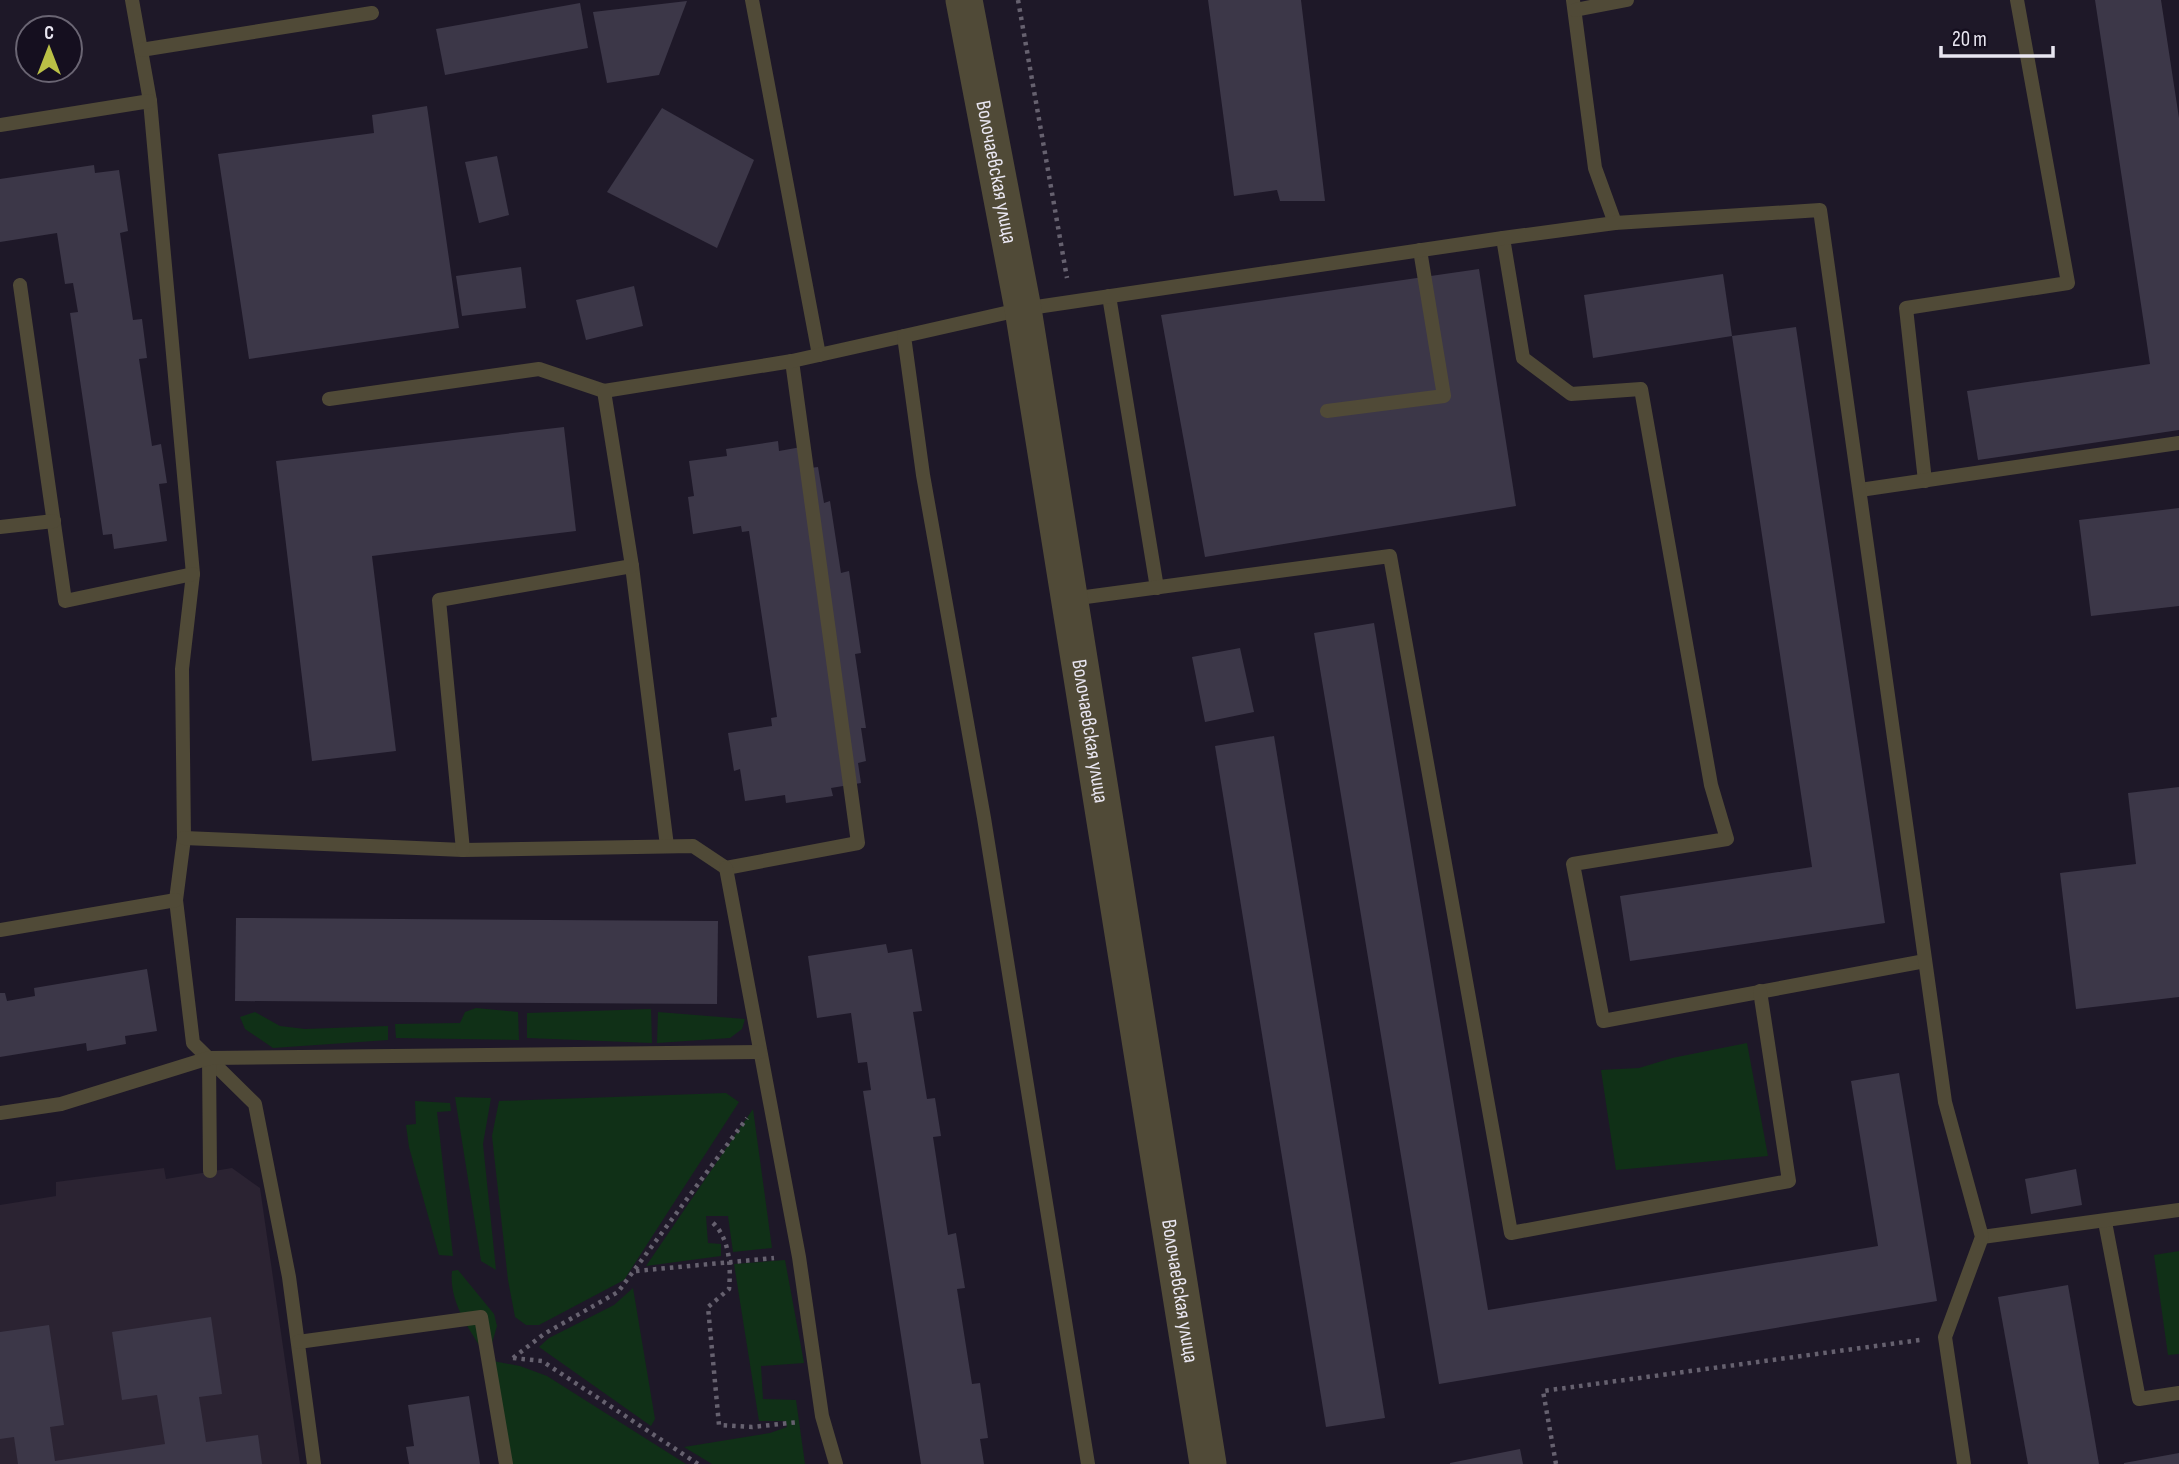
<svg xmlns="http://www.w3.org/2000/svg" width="2179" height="1464" font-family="'Sofia Sans Condensed',sans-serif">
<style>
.education{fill:#2b2332}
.green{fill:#103017}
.building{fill:#3c3748}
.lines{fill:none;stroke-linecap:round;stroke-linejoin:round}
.path{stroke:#66616f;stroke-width:4.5;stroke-dasharray:3.5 5;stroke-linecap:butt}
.service{stroke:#504a37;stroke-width:14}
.tertiary{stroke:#504a37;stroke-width:37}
.labels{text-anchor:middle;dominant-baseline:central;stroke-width:5;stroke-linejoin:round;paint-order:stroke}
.street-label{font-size:21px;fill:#e9e6f1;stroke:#150f1f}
</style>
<rect width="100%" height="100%" fill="#1e1828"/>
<polygon class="education" points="164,1168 166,1179 232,1168 260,1188 300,1464 0,1464 0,1205 56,1196 56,1182"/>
<g class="green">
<polygon points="476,1008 518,1012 519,1040 396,1038 395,1024 460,1023 465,1012"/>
<polygon points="651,1009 652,1043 527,1038 527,1013"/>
<polygon points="255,1012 280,1026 305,1029 388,1026 388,1040 273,1048 245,1029 240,1017"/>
<polygon points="658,1012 745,1019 742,1029 730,1038 657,1043"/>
<polygon points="1747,1043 1768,1156 1616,1170 1601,1070 1639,1068 1672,1058"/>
<polygon points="726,1093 739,1102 624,1280 539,1325 526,1325 515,1317 508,1280 492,1136 499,1101"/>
<polygon points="455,1097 491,1098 483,1144 496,1270 481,1261"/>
<polygon points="415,1101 450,1103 451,1111 437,1112 453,1256 439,1255 409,1147 406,1125 416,1124"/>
<polygon points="753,1109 772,1248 733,1252 728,1216 706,1216 708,1243 721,1244 721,1256 646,1266"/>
<polygon points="2179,1251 2179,1354 2168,1355 2154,1255"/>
<polygon points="785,1260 804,1363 761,1366 763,1399 796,1400 805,1464 712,1464 684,1447 770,1433 787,1427 786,1421 759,1421 734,1264"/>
<path d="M458,1270L494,1314L497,1326L492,1343L479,1345C465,1323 449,1298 452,1271Z"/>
<polygon points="633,1288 655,1419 651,1426 539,1347 549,1338 614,1305"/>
<polygon points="493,1361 520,1366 547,1376 686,1464 512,1464"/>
</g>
<g class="building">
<polygon points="1208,0 1301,0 1325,201 1280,201 1277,190 1234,196"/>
<polygon points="2095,0 2161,0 2179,118 2179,430 1978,460 1967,391 2150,364"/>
<polygon points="687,1 659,75 607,83 593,12"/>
<polygon points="580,3 588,48 445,75 436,29"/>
<polygon points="427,106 459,328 249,359 218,154 374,133 372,115"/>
<polygon points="662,108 754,160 717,248 607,192"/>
<polygon points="497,156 509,215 479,223 465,162"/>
<polygon points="94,165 95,173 119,170 128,231 120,233 133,320 142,319 147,358 139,359 152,446 161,444 167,483 159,484 167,541 114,549 112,534 103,535 70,313 78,312 73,283 65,284 57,233 0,242 0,179"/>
<polygon points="521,267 526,308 462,316 456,276"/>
<polygon points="1479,269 1516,506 1205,557 1161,315"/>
<polygon points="1723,274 1732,336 1593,358 1584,295"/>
<polygon points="634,286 643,326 586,340 576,300"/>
<polygon points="1796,327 1885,923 1630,961 1620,896 1812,867 1732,336"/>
<polygon points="564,427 576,531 372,556 396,751 312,761 276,461"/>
<polygon points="778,441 779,451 807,446 810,468 818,467 824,503 830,501 841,573 849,571 861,653 855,654 866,728 861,728 866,761 858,763 861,783 831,788 833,796 786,803 785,795 745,801 740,769 734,771 728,733 772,726 771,718 777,717 749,531 742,532 741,526 693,534 688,497 694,496 689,461 727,456 726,449"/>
<polygon points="2179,508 2179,606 2091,616 2079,520"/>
<polygon points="1374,623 1488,1310 1878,1246 1851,1081 1899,1073 1937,1301 1439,1384 1314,633"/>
<polygon points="1240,648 1254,712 1205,722 1192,657"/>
<polygon points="1274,736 1385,1418 1326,1427 1215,746"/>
<polygon points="2179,787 2179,997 2076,1009 2060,873 2136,864 2128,793"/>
<polygon points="236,918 718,921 717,1004 235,1001"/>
<polygon points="886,944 888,953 912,949 922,1011 913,1012 927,1099 935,1098 941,1136 933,1137 948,1235 956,1233 965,1288 957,1289 972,1384 980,1383 988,1438 980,1439 984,1464 921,1464 863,1091 871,1090 867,1062 858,1063 851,1013 817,1018 808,956"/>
<polygon points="147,969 157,1031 125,1036 126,1044 87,1051 86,1043 0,1057 0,993 5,993 7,1001 35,996 34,988"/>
<polygon points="2076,1169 2082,1205 2031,1214 2025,1179"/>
<polygon points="2068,1285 2099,1464 2028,1464 1998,1297"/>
<polygon points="211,1317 222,1394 199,1397 206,1442 258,1435 262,1464 18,1464 14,1437 0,1439 0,1332 49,1325 64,1425 50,1427 55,1461 165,1444 157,1395 122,1400 112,1332"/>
<polygon points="469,1396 480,1464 409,1464 406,1447 414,1446 408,1405"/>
<polygon points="1520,1449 1523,1464 1450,1464 1450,1463"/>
<polygon points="2179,1453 2179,1464 2124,1464 2124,1463"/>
</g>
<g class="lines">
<g class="path">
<polyline points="1018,0 1067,278"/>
<path d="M713,1223C730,1239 731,1267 729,1289L708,1307L719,1425L752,1427L799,1422"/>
<polyline points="636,1271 774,1258"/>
<polyline points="513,1358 544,1334 618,1292 747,1118"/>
<polyline points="513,1358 542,1361 698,1464"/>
<polyline points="1556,1464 1543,1391 1920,1340"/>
</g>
<g class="service">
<polyline points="132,0 150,101 193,574 182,669 184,838 176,900 193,1043 255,1104 289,1277 314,1464"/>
<polyline points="752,0 819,355"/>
<polyline points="1573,0 1595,168 1615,223"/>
<polyline points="1575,10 1627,0"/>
<polyline points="141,50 372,13"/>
<polyline points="0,125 150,101"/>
<polyline points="1503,238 1523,358 1571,394 1641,389 1711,785 1727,839 1573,864 1603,1021 1925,961"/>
<polyline points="20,285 65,601 193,574"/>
<polyline points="1109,296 1157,588"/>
<polyline points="329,399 539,369 604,391"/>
<polyline points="1327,411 1444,396 1420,250"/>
<polyline points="1925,481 1906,308 2068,283 2017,0"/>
<polyline points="1860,490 2179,443"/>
<polyline points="0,527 54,521"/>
<polyline points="632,566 667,846"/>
<polyline points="1071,599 1390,556 1511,1233 1789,1181 1760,991"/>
<polyline points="184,838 463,850 693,846 726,868 858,843 792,361"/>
<polyline points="463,850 439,600 632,566 604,391 792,361 904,336"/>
<polyline points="726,868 799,1257 822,1416 836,1464"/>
<polyline points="0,930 176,900"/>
<polyline points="209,1058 210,1171"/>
<polyline points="0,1113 61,1104 209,1058 760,1052"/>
<polyline points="2105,1222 2139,1399 2179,1393"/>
<polyline points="1982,1237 2179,1210"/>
<polyline points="298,1342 481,1317 506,1464"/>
<polyline points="1088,1464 984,818 923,475 904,336 1023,309 1503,238 1615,223 1820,210 1945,1102 1982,1237 1945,1337 1964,1464"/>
</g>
<path class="tertiary" id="s1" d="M964,0L1023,309L1208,1464"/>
</g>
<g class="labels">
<g class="street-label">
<text stroke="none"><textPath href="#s1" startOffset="175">Волочаевская улица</textPath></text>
<text stroke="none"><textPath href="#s1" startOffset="742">Волочаевская улица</textPath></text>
<text stroke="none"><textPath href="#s1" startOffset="1309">Волочаевская улица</textPath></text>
</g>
</g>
<g transform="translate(49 49)"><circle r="33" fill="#150f1f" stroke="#6a6573" stroke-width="2"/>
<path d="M0-5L12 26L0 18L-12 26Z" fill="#bac046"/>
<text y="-10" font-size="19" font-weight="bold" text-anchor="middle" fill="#e9e6f1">С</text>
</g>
<path d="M1941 46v10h112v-10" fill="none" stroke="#e9e6f1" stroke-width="3.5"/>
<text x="1952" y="46" font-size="21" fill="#e9e6f1" stroke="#150f1f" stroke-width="5" paint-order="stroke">20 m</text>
</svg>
